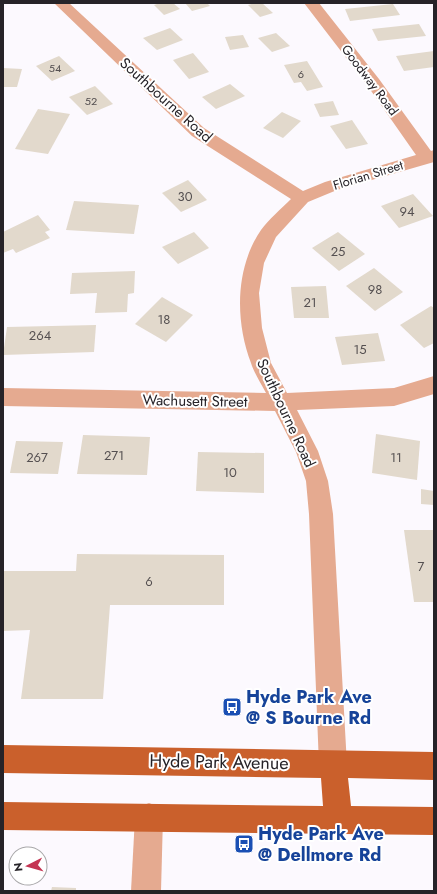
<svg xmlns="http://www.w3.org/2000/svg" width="437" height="894" font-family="Jost,sans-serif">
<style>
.building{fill:#e2d9cc}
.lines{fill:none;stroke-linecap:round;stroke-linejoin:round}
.minor{fill:#e5aa90;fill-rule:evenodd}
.primary{fill:#ca602c;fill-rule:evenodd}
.labels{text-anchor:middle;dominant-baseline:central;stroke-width:4;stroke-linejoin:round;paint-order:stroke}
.far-number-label{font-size:11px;fill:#555051}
.far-street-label{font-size:13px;fill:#262328;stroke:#fff}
.number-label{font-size:13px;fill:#555051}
.street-label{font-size:15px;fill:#262328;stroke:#fff}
.near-transit-label{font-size:18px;font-weight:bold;fill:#164399;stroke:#fff;text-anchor:start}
.near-street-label{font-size:18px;fill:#262328;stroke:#fff}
</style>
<rect width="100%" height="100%" fill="#fcf9fe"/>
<g class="building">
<polygon points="160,3 173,3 180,9 164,15 154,5"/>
<polygon points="185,3 207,3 210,6 192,11"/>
<polygon points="255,3 262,3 273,13 260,17 248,5"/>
<polygon points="393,4 400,15 350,21 345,9"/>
<polygon points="419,24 426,36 378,41 372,29"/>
<polygon points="170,28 183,40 157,50 143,38"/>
<polygon points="276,33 290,46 272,52 258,38"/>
<polygon points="243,35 249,47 230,50 225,37"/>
<polygon points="434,51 434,67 404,71 396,56"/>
<polygon points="193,53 209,72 189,79 173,60"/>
<polygon points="59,56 75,71 52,81 36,66"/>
<polygon points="307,61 323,87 307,91 301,82 294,83 284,65"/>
<polygon points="3,68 22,69 17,87 3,87"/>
<polygon points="230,84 245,96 216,109 202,97"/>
<polygon points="95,86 113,104 87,115 69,97"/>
<polygon points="333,101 339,115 320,117 314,104"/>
<polygon points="38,109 70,114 48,154 15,149"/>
<polygon points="282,112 301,121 283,138 263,128"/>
<polygon points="352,120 368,144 346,149 330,126"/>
<polygon points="188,180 207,200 181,212 162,193"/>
<polygon points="413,194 433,216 399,228 381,206"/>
<polygon points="74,201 139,205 134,234 66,230"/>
<polygon points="38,215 50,230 45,232 50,238 16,253 13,249 3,253 3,232"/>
<polygon points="194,232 209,248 178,264 162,247"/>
<polygon points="338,232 365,254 339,271 312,248"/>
<polygon points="374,268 403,292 375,311 346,286"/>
<polygon points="135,271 134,293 128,294 127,312 95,313 97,293 70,294 72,273"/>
<polygon points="326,286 329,318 294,318 291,287"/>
<polygon points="162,297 193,315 166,342 135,324"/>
<polygon points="431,306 434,308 434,343 424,348 400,325"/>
<polygon points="96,325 94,352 3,355 7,327"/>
<polygon points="378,333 385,361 342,365 335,337"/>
<polygon points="376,434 420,441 417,480 372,473"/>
<polygon points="83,435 150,437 147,475 77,474"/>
<polygon points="16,441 63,442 58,474 10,473"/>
<polygon points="198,452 264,453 264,493 196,491"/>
<polygon points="421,489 434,491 434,505 421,504"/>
<polygon points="404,530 434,530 434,602 414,602"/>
<polygon points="77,554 224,555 224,605 110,605 103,699 21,699 30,630 3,631 3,571 76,571"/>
<polygon points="52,887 76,888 76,891 51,891"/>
</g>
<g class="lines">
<g class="minor">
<path d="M54,3H69L204,128L303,191L325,182L416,155L367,85L304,3H319L379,79L431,151L434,150V162L337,190L308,202L276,237L264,263L259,293L262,328L271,363L287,393L394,388L434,376V394L394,406L297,410L318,451L328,481L333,514L347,765L343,775L333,779L323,775L319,765L309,514L306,481L296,452L275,411L3,406V388L266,393C261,383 254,373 251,363C235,321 235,268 261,230C269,219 281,209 291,199L192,136Z"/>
<polygon points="149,803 159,807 163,817 161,891 131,891 135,817 139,807"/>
</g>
<polygon class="primary" points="3,745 434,752 434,780 348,778 351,806 434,807 434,835 3,830 3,802 323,806 321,778 3,773"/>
</g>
<defs>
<g id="bus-square" transform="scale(1)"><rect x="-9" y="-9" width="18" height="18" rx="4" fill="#1a4fb4" stroke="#fff"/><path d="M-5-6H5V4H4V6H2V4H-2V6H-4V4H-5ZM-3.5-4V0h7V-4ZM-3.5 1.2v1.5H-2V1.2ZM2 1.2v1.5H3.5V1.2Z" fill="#fff"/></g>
</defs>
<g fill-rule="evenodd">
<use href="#bus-square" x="232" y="707"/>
<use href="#bus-square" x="244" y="844"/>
</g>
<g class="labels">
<g class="far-number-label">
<text x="55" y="68">54</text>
<text x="301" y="74">6</text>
<text x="91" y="101">52</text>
</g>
<g class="far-street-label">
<text transform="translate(370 80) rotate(53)">Goodway Road</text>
<text transform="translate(368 175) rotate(-17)">Florian Street</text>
</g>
<g class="number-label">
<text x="185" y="196">30</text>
<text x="407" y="211">94</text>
<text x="338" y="251">25</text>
<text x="375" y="289">98</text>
<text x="310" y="302">21</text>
<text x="164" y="319">18</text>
<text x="40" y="335">264</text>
<text x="360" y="349">15</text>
<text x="114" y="455">271</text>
<text x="37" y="457">267</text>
<text x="396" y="457">11</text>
<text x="230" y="472">10</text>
<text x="421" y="566">7</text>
<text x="149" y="581">6</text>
</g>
<g class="street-label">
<text transform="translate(166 100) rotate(42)">Southbourne Road</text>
<text transform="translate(195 401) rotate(1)">Wachusett Street</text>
<text transform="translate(286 413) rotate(65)">Southbourne Road</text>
</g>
<g class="near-transit-label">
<text x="246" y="697">Hyde Park Ave<tspan x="246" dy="21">@ S Bourne Rd</tspan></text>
<text x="258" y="834">Hyde Park Ave<tspan x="258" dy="21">@ Dellmore Rd</tspan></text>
</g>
<g class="near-street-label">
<text transform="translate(219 762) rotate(1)">Hyde Park Avenue</text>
</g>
</g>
<rect width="437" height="894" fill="none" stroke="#262328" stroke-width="8"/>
<g transform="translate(28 866) rotate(264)"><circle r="19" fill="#ffffff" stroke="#a8a7a9"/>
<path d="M0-3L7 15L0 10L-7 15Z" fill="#c43452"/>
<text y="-6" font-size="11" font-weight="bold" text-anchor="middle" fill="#262328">N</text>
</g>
</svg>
